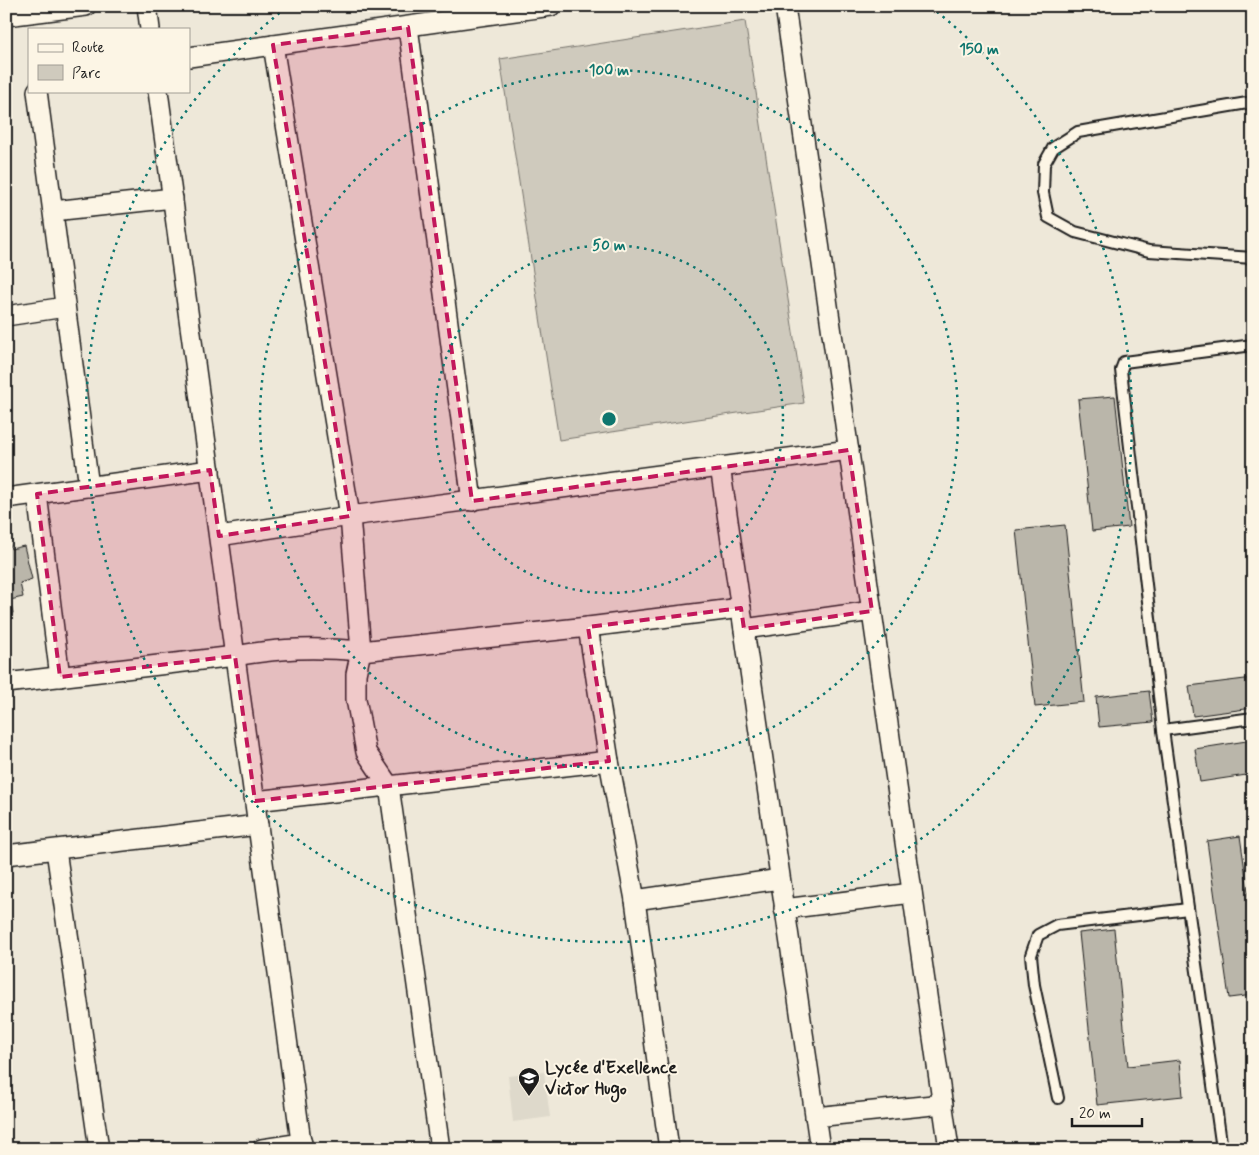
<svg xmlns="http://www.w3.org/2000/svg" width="1259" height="1155" font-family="Mynerve,sans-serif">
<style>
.built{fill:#ded9cb}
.green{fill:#cfcabd;stroke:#76736c}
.building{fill:#bab6aa;stroke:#1c1c1c}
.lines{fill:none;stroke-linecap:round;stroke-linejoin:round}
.lane-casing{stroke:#1c1c1c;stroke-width:14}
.street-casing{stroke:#1c1c1c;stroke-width:22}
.lane{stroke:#fcf5e5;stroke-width:10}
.street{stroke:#fcf5e5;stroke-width:19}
.marked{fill:#c2185b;fill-opacity:0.2;stroke:#c2185b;stroke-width:4;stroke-dasharray:10 6;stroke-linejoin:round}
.ring{fill:none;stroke:#0f766e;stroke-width:2.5;stroke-dasharray:2.5 5}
.labels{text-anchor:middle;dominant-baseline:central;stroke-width:4;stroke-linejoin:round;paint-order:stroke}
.poi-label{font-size:18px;font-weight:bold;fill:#1c1c1c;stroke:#fcf5e5;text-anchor:start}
.centre{fill:#0f766e;stroke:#fcf5e5;stroke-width:2.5}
.ring-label{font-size:15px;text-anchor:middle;font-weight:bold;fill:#0f766e;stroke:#fcf5e5;stroke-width:4;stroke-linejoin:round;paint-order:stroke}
</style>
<rect width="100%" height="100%" fill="#eee8d9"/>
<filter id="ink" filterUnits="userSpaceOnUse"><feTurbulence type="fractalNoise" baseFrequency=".02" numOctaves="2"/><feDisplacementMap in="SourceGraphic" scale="10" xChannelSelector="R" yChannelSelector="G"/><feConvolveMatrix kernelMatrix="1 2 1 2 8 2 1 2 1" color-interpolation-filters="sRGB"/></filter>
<g filter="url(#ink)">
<polygon class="built" points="544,1072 550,1117 513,1122 508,1076"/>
<polygon class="green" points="745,21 804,403 559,440 500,59"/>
<g class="building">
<polygon points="1115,396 1129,527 1092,531 1078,399"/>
<polygon points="1065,525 1084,702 1035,707 1016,530"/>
<polygon points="8,539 11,549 24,546 32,579 20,583 23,597 10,600 13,613 6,615 6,540"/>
<polygon points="1253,678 1253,708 1193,716 1189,686"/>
<polygon points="1149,691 1153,722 1099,727 1096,697"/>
<polygon points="1253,740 1253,774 1200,782 1195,749"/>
<polygon points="1240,836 1253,926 1253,995 1229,998 1207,841"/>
<polygon points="1114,929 1128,1066 1180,1060 1183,1096 1097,1105 1079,933"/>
</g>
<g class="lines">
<g class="lane-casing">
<g id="lane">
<polyline points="1253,102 1078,132 1053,148 1044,164 1043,193 1048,217 1075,232 1149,251 1253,258"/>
<polyline points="1163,730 1253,718"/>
<polyline points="1058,1098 1034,985 1031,955 1038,935 1057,925 1188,909"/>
<polyline points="1222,1149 1163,730 1121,370 1124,362 1253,345"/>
</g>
</g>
<g class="street-casing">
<g id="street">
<polyline points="147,6 150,29"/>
<polyline points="785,6 949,1149"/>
<polyline points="6,16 86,6"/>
<polyline points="408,27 472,501"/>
<polyline points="273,45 350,516 361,651 356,674 356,699 366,752 389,786 440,1149"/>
<polyline points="189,57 551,6"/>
<polyline points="37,91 89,487"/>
<polyline points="158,91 302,1149"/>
<polyline points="53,211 173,198"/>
<polyline points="6,316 65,307"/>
<polyline points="720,466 820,1149"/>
<polyline points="37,494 60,677"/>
<polyline points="6,498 210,470"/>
<polyline points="219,536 350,516 849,450"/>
<polyline points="588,627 609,761 635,900 669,1149"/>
<polyline points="744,629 872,611"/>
<path d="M6,683L235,656C280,648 315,647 361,651L588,627L741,608"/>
<polyline points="255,801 609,761"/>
<polyline points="56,850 99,1149"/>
<polyline points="6,855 258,825"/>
<polyline points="635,900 780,879"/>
<polyline points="784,909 912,893"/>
<polyline points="815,1117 943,1104"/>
<polyline points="262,1149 302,1143"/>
</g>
</g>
<use href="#lane" class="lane"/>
<use href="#street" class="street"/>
</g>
</g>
<path class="marked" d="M408,27L472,501L849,450L872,611L744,629L741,608L588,627L609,761L255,801L235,656L60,677L37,494L210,470L219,536L350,516L273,45Z"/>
<g class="ring">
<circle cx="609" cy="419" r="174"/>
<circle cx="609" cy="419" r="349"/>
<path d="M931 7A523 523 0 1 1 287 7"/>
</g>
<defs>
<g id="school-pin" transform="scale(1.125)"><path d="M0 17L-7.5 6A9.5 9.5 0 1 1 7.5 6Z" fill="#1c1c1c" stroke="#fcf5e5"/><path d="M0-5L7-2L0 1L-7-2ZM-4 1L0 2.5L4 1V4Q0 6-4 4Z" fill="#fff"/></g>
</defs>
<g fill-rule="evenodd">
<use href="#school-pin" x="529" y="1078"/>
</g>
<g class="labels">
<g class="poi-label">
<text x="545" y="1068">Lycée d'Exellence<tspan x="545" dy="21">Victor Hugo</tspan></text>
</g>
</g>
<circle cx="609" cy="419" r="8" class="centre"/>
<g class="ring-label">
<text x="979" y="54">150 m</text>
<text x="609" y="75">100 m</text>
<text x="609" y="250">50 m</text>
</g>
<rect width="1259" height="1155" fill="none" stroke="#fcf5e5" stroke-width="25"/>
<rect x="12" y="12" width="1234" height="1130" fill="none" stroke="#1c1c1c" stroke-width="2" filter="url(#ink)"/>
<rect x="28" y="28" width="162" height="65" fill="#fcf5e5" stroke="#a29e95"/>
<rect x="38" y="44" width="25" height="8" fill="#fcf5e5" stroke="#a29e95"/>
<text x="72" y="52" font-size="15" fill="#1c1c1c">Route</text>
<rect x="38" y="65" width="25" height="15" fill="#cfcabd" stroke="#a29e95"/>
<text x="72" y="78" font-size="15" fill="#1c1c1c">Parc</text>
<path d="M1072 1118v8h70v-8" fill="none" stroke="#1c1c1c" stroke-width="2.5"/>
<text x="1079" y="1118" font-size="15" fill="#1c1c1c" stroke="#fcf5e5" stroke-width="4" paint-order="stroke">20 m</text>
</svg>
